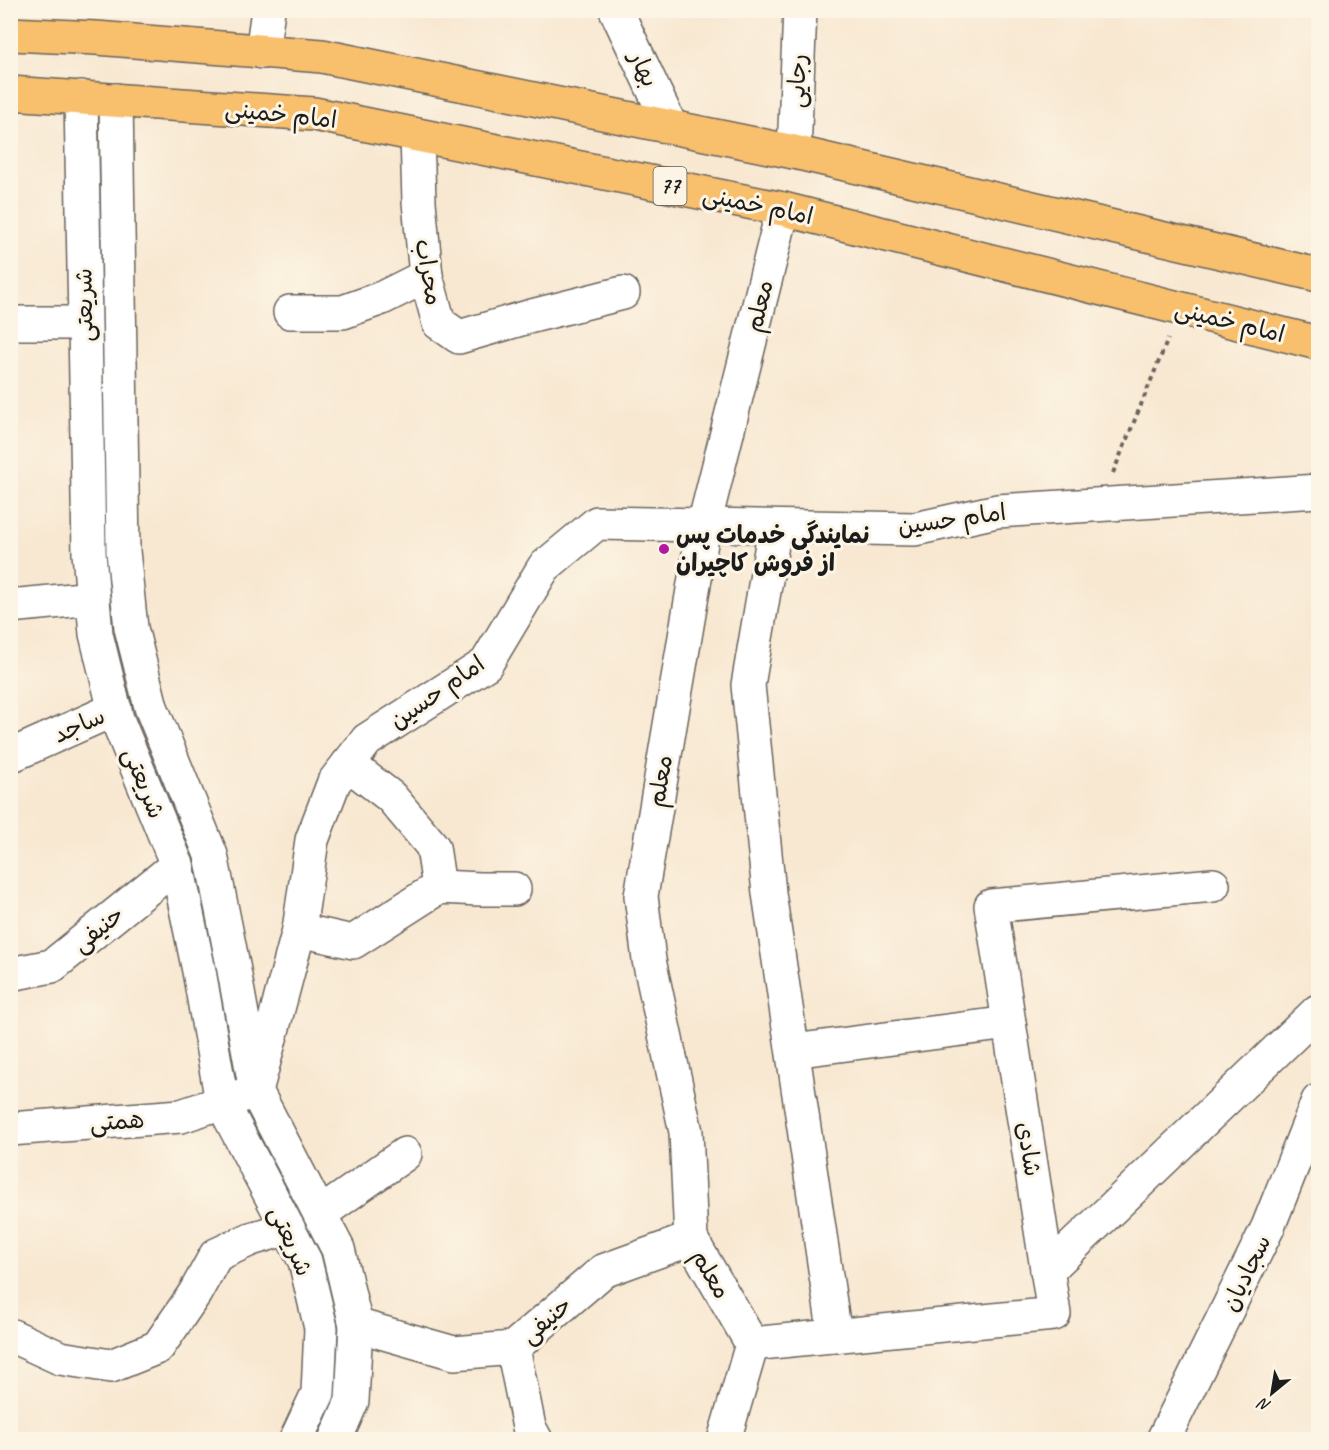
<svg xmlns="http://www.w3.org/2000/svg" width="1329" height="1450" font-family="Caveat,'Playpen Sans Arabic',sans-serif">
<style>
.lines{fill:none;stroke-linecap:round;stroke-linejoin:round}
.minor-casing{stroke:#69635c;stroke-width:36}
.highway-casing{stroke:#69635c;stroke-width:36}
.path{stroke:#69635c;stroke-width:4;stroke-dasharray:4.5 4.5;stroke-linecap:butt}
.minor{stroke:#fff;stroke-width:33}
.highway{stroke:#f8bf6c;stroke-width:33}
.poi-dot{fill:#b5179e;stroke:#fcf5e5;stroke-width:2}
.labels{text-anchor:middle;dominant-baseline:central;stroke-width:6;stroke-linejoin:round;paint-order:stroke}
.shield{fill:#fcf5e5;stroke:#5f5d58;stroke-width:1.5}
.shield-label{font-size:22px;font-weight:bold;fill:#1c1c1c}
.street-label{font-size:24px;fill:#1c1c1c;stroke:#fcf5e5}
.poi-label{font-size:24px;font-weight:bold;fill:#1c1c1c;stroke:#fcf5e5;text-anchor:start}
</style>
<rect width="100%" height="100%" fill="#fcf5e5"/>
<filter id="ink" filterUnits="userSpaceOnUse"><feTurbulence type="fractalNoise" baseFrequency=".0167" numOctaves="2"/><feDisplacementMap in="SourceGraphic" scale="12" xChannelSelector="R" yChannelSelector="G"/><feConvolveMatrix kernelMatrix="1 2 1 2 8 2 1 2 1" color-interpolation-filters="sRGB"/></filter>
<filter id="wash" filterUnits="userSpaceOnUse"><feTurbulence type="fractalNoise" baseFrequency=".008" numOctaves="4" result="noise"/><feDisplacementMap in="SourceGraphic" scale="24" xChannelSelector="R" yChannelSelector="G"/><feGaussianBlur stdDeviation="1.35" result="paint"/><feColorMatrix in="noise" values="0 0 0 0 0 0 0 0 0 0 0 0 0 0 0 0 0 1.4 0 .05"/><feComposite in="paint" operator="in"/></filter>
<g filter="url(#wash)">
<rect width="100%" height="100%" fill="#f8e8d2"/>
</g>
<g filter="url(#ink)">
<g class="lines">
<g class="minor-casing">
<g id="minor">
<polyline points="616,10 671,127"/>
<polyline points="262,52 268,10"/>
<polyline points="81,97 89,553 96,634 117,719 177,865 199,971 222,1102 305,1261 321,1328 318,1393 296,1440"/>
<polyline points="116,100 123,551 131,628 151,707 211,855 233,965 256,1091 338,1249 356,1325 352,1401 335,1440"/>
<polyline points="417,135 419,202 426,276 439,323 459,337 528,317 623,293"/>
<polyline points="794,152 800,10"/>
<polyline points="290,312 343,312 382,298 426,276"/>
<polyline points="10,323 84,323"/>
<polyline points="775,527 748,685 769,893 835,1336"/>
<polyline points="10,606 93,598"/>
<polyline points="10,756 115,709"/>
<polyline points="348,764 391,797 433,847 439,887"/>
<polyline points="299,930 353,942 439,887 480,889 514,889"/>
<polyline points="10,974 52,966 177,865"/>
<polyline points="793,1051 1009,1023"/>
<polyline points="10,1129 181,1116 256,1091 299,930 312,840 334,782 367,740 486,664 544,567 597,523 915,529 997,511 1318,491"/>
<polyline points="320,1214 405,1154"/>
<polyline points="1047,1271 1318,1011"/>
<polyline points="356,1325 454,1353 513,1348 603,1271 691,1239"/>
<polyline points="10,1335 60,1358 111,1366 158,1347 195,1293 216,1255 251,1239 288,1228"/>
<polyline points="752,1344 691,1239 686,1132 649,960 641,896 704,525 783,209"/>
<polyline points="752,1344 1054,1314 991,906 1213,885"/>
<polyline points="513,1348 529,1427 536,1440"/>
<polyline points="724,1440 752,1344"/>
<polyline points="1163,1440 1268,1227 1318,1101"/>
</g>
</g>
<g class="highway-casing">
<g id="highway">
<polyline points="10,34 96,38 322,56 794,152 1318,275"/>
<polyline points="10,93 314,114 783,209 1318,343"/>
</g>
</g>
<polyline class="path" points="1113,473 1168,339"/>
<use href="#minor" class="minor"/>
<use href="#highway" class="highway"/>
</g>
</g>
<circle class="poi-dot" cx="664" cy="549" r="6"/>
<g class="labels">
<rect class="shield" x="653.5" y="167" width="33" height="38" rx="4.5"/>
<g class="shield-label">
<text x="670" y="186">77</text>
</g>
<g class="street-label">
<text transform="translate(644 69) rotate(65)">بهار</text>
<text transform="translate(797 81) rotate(-88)">رجایی</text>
<text transform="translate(281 114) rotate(6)">امام خمینی</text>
<text transform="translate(758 205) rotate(12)">امام خمینی</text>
<text transform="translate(429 272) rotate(80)">محراب</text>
<text transform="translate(84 305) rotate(-91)">شریعتی</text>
<text transform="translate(759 306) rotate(-76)">معلم</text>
<text transform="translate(1230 321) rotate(14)">امام خمینی</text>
<text transform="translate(952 519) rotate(-8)">امام حسین</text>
<text transform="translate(437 692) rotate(-35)">امام حسین</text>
<text transform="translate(79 725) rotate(-24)">ساجد</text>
<text transform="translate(660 781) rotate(-80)">معلم</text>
<text transform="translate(144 783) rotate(68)">شریعتی</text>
<text transform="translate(98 929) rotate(-39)">حنیفی</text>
<text transform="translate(117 1121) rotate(-4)">همتی</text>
<text transform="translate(1029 1149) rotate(81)">شادی</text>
<text transform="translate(291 1241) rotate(66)">شریعتی</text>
<text transform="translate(1246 1273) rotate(-64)">سجادیان</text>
<text transform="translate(711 1274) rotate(60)">معلم</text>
<text transform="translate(546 1320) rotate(-41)">حنیفی</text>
</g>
<g class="poi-label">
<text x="676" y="535">نمایندگی خدمات پس<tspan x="676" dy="28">از فروش کاچیران</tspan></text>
</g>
</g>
<rect width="1329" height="1450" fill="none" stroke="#fcf5e5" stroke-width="36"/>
<g transform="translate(1272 1393) rotate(210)" stroke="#fcf5e5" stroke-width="4.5" paint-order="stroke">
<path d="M0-4.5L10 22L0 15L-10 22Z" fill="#1c1c1c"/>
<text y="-9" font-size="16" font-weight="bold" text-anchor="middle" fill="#1c1c1c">N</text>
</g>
</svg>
